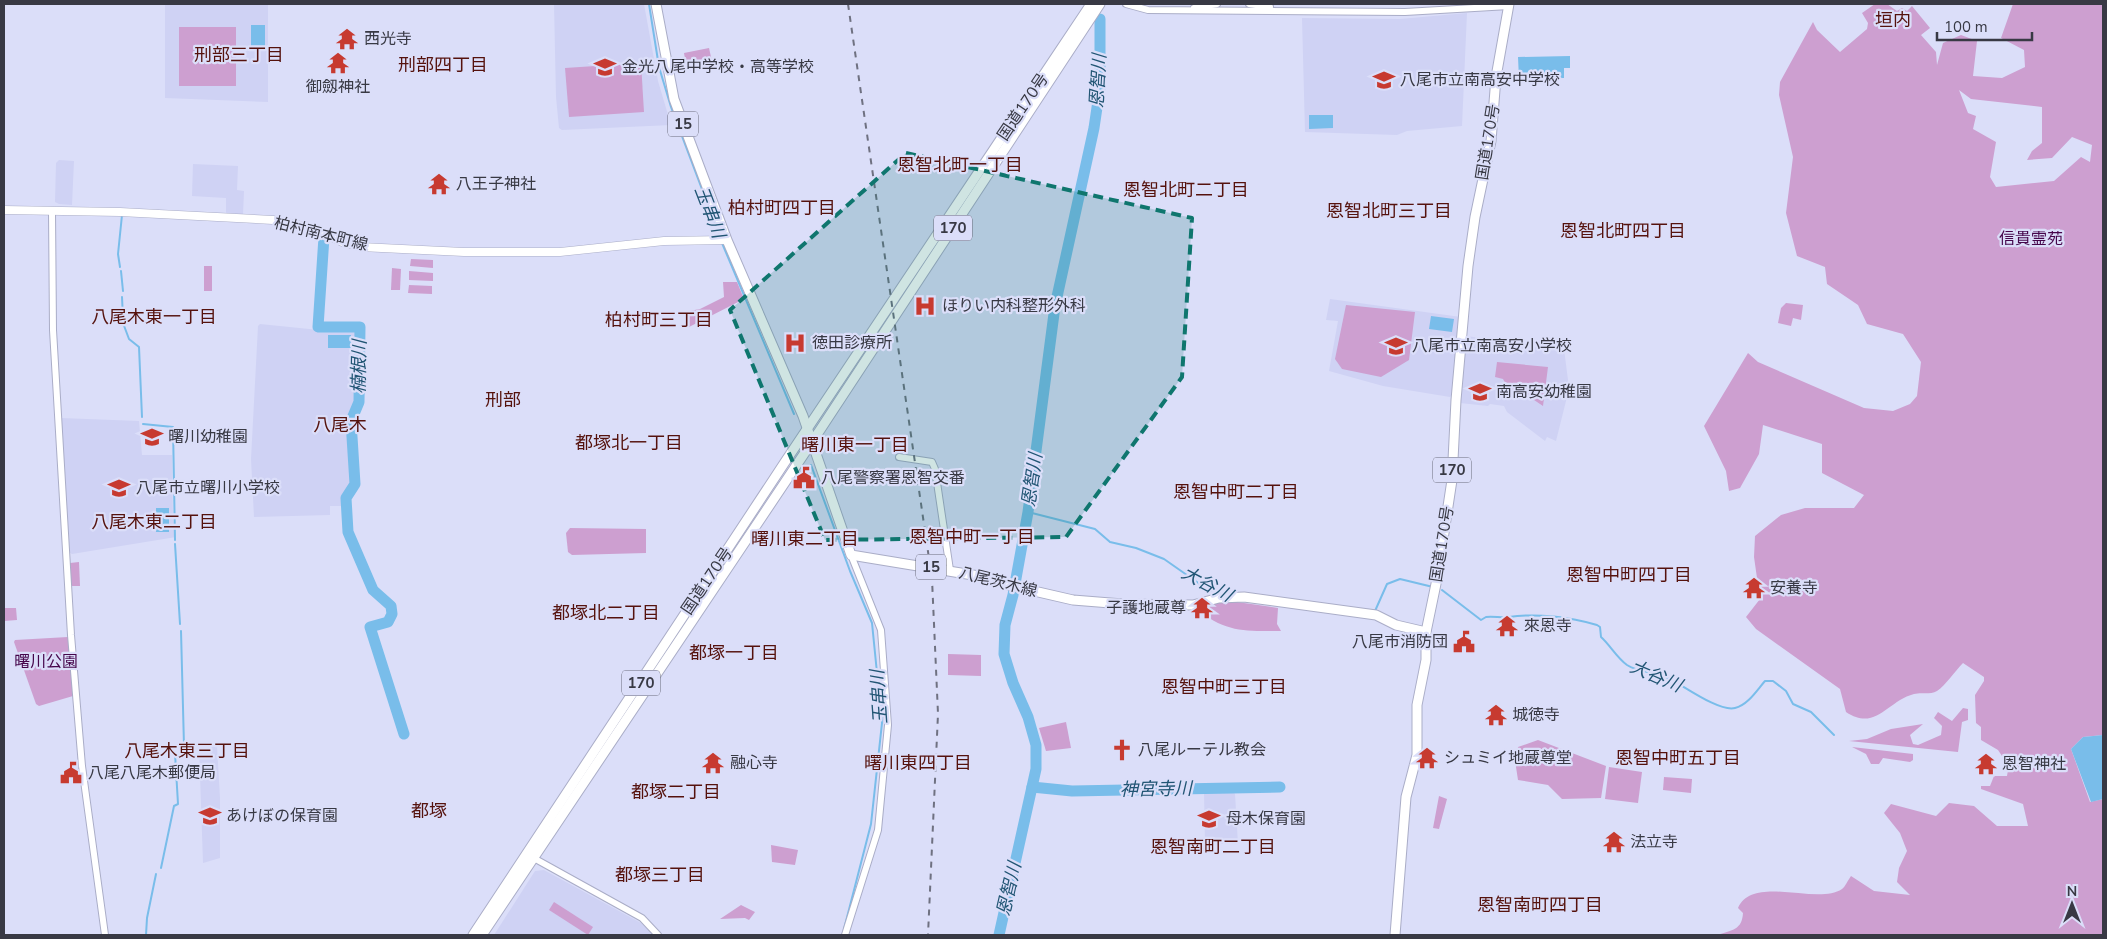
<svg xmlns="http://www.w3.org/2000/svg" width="2107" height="939" font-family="'Nunito Sans','Noto Sans JP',sans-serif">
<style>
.built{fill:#cfd2f4}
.green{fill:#cd9fd0;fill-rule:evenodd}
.water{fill:#79bdea}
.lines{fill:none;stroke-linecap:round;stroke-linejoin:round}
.stream{stroke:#79bdea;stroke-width:2}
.river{stroke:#79bdea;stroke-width:11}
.tertiary-casing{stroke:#aaadc7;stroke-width:8}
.secondary-casing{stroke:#aaadc7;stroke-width:9}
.primary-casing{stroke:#aaadc7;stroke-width:11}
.trunk-casing{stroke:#aaadc7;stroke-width:11}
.tertiary{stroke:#fff;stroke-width:6}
.secondary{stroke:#fff;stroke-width:8}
.primary{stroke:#fff;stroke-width:9}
.trunk{stroke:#fff;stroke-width:9}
.rail{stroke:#6f7181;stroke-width:2;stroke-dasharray:6 6;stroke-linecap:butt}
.marked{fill:#0f766e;fill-opacity:0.2;stroke:#0f766e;stroke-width:4;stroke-dasharray:10 6;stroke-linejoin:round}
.labels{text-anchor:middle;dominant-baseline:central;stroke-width:4.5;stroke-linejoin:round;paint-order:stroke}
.shield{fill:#dbdef9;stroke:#696a7a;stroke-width:1}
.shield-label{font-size:15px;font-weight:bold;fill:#383944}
.poi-label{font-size:16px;fill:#383944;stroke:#dbdef9;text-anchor:start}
.street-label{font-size:16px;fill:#383944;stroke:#dbdef9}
.park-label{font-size:16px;fill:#45064b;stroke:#dbdef9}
.neighbourhood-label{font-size:18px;fill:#55120d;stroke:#dbdef9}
.water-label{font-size:18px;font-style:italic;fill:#215574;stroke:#dbdef9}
</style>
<rect width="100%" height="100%" fill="#dbdef9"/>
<g class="built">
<polygon points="165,4 268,4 268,102 165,98"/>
<polygon points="554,4 644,4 658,81 671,125 562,130 559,128 556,97"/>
<polygon points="1467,13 1462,126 1407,131 1397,135 1305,132 1302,18 1400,19"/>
<polygon points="59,160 74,161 72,205 59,204 55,202 56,163"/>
<polygon points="193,164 238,166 237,190 244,191 243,214 226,213 226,198 192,196"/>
<polygon points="1330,299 1461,317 1452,395 1450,397 1383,386 1329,371 1338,321 1326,320"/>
<polygon points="260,324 319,330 359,329 357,402 350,421 353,481 344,498 344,506 330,506 330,515 254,517 251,459 258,326"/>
<polygon points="1467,336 1554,350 1564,349 1568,380 1566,401 1556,441 1547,437 1545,441 1507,412 1504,406 1490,404 1488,406 1460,403"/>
<polygon points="61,418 139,421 142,455 172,455 173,521 176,537 72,554 69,552"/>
<polygon points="199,746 217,746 220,798 220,858 203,863"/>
<polygon points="1232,790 1235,794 1238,844 1205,844 1204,792"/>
<polygon points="544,870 641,923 654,935 494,935 535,871"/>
</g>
<g class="green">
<path d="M1875,4H1887L1897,11L1902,8L1907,11L1912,6L1930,28L1921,35L1936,52L1937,65L1943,43L1961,35L1977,41L1973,76L2002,78L2025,67L2024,50L2001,38L2013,4H2103V735L2083,737L2071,749L2090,802L2103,799V935H1718C1732,930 1742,930 1743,913L1738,908C1753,874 1817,906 1842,889C1845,887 1848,880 1851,876L1874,891L1910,895L1897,882L1899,868L1907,851L1900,833L1884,813L1891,804L1936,816L1949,803L1974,806L1997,826H2028L2023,804L1981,789V786H1990L1994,776H2007L2010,758L2002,756L1998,750L1981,740V727L1976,723L1975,695L1984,681V677L1963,663C1955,671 1946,685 1937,691C1930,695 1921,692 1914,694C1887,701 1876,732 1846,712L1840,689L1756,629L1746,617L1760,599L1754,557L1755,536L1781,515L1805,508H1854L1864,495L1822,473V444L1763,425L1759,454L1740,488L1729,491L1726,471L1704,426L1748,353L1758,362L1864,408L1893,411L1910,404L1917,396L1921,362L1903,334L1867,324L1858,305L1827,284L1825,267L1797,256L1786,213L1793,157L1779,95L1780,82L1813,22L1817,30L1840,52L1867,29L1868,23L1862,13ZM1959,90L1971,99L2042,107V143L2032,151L2027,160L2052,158L2072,137L2092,145L2090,162L2081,157L2054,181L1996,187L1990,177L1996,142L1973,129L1976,116L1968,113Z"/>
<rect x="179" y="27" width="57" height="59"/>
<polygon points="709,48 713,66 687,71 684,53"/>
<polygon points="641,63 644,112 569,117 565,68"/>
<polygon points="411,259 433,260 433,268 410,266"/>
<rect x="204" y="266" width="8" height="25"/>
<polygon points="392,268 401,269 400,290 391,290"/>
<polygon points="409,271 433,273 433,281 409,280"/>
<polygon points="723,282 737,282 744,299 689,327 684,312 700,309 724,297"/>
<polygon points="409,285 432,286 432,294 408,293"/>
<polygon points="1786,303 1803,305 1801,320 1793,318 1791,326 1778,323 1781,308"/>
<polygon points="1346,305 1415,312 1409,360 1381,377 1342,369 1335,359"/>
<polygon points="1497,362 1548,367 1543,406 1522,392 1509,390 1503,379 1495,377"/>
<polygon points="570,528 646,529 646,553 572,555 568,552 566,533"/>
<polygon points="79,562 80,586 71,586 70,563"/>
<path d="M1217,602H1237L1278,608L1277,624L1281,631C1245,631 1225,633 1196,608Z"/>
<polygon points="4,608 16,608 17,620 4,621"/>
<polygon points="68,637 73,696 39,706 36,704 14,642 15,640"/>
<polygon points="948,654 981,655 981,676 948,675"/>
<polygon points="1963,708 1968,709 1968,720 1962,722 1958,752 1849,741 1867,739 1891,729 1923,724 1910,735 1913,744 1918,745 1941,735 1942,726 1934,718 1938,712 1952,721"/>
<polygon points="1066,722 1071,748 1046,751 1039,728"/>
<polygon points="1538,740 1606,766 1601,798 1562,799 1548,785 1518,780 1516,767 1518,747"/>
<polygon points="1852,747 1913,754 1913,760 1910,762 1883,758 1879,764 1871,764 1866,754"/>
<polygon points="1609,767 1642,772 1638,803 1605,799"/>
<polygon points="1664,777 1692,779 1691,793 1663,790"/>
<polygon points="1439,796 1447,799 1439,829 1433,828"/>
<polygon points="771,845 798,850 795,865 772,862"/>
<polygon points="554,902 593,927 588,935 549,910"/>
<polygon points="741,905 755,912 749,920 745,918 720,919"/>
</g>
<g class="water">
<rect x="251" y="25" width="14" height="23"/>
<polygon points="1570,56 1570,68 1564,68 1564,78 1519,79 1518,57"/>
<polygon points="1309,115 1333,115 1333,128 1309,129"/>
<polygon points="1431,316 1454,319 1452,332 1429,329"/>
<rect x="328" y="335" width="23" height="13"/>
<rect x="156" y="508" width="13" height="24"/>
<polygon points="2103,735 2103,799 2091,802 2071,749 2083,737"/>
</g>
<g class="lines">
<g class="stream">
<polyline points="649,4 659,67 671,107 720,237"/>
<polyline points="722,243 794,414"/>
<polyline points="120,267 118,254 122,215"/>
<polyline points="121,271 123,291"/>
<polyline points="122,297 123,318"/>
<polyline points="123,323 129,339 139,347 142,417"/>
<polyline points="143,424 173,427 175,540"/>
<polyline points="811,465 850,571 872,623 882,723 871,824 844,929"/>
<polyline points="1028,512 1095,529 1110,542 1136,548 1164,559 1204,587 1221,595"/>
<polyline points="175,544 180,624"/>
<path d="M1442,590L1481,620L1486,617C1493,616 1502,618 1509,617C1537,613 1570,617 1597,625L1600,627L1601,637C1610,645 1617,658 1627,665C1639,673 1656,671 1670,679C1684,686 1719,712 1735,708C1748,705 1757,690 1765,681H1773L1786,691L1793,704L1811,712L1834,735"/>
<polyline points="1375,611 1387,584 1400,579 1433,587"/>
<polyline points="181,631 184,746"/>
<polyline points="161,868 174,806 178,804 175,753"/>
<polyline points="146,935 147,918 156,874"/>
</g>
<g class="river">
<polyline points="313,232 324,237 318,327 360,327 359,402 351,421 355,484 346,498 348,532 373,590 391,606 392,614 388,622 370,627 404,734"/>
<polyline points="1032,787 1072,791 1280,787"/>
<polyline points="999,935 1036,769 1036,745 1028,717 1013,683 1004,654 1005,625 1013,595 1028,512 1055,306 1094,128 1100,87 1100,19"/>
</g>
<g class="tertiary-casing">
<g id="tertiary">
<polyline points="1126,4 1148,10 1405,12 1509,6"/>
<polyline points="1249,4 1270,7"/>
<polyline points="1194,8 1217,4"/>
<polyline points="52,211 53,330 71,635 82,766 105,935"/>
<polyline points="899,457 932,462 935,469 950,570"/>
<polyline points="530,856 642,918 658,935"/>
<polyline points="845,935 878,830 888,725 881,630 851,555"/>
</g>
</g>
<g class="secondary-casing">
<polyline id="secondary" points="4,210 120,212 273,220 312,228 342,242 361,247 464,252 560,252 664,241 727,240"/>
</g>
<g class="primary-casing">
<polyline id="primary" points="656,4 674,99 727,240 803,416 851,555 985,577 1008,585 1073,600 1123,604 1193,605 1219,598 1244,597 1376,615 1396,625 1426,632"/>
</g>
<g class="trunk-casing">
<g id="trunk">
<polyline points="473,935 785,462 1091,4"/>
<polyline points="482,935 820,430 1100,4"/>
<polyline points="1395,935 1406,797 1417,755 1417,705 1426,660 1426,632 1437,579 1452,480 1456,400 1468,266 1475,217 1491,141 1496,77 1509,4"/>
</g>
</g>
<use href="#tertiary" class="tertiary"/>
<use href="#secondary" class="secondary"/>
<use href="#primary" class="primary"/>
<use href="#trunk" class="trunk"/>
<polyline class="rail" points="848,4 932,579 938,714 928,935"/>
</g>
<path class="marked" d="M906,153L1192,218L1182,377L1066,537L825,540L730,310Z"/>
<defs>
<g id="temple-bare" transform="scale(1.725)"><path d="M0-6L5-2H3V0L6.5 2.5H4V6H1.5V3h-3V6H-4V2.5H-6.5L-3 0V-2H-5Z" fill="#c73a30" stroke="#dbdef9" stroke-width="2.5" paint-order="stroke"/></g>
<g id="school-bare" transform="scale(1.725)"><path d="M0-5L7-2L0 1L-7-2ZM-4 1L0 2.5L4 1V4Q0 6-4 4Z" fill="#c73a30" stroke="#dbdef9" stroke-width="2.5" paint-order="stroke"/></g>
<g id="hospital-bare" transform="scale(1.725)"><path d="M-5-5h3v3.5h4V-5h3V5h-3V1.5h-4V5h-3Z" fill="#c73a30" stroke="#dbdef9" stroke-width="2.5" paint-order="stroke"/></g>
<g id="civic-bare" transform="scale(1.725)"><path d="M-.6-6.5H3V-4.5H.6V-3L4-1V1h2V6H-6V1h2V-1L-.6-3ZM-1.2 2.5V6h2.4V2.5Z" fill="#c73a30" stroke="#dbdef9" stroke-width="2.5" paint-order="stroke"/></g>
<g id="church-bare" transform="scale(1.725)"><path d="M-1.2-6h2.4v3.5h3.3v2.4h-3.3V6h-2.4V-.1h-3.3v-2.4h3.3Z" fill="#c73a30" stroke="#dbdef9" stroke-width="2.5" paint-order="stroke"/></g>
</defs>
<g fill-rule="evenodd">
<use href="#temple-bare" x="347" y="39"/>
<use href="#temple-bare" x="338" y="63"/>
<use href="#school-bare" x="605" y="67"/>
<use href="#school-bare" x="1384" y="80"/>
<use href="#temple-bare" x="439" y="184"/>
<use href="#hospital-bare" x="925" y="306"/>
<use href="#hospital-bare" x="795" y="343"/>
<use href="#school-bare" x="1396" y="346"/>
<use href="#school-bare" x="1480" y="392"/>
<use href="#school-bare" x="152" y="437"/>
<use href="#civic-bare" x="804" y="478"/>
<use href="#school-bare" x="119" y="488"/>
<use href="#temple-bare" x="1754" y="588"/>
<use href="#temple-bare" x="1202" y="608"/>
<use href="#temple-bare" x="1507" y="626"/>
<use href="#civic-bare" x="1464" y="642"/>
<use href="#temple-bare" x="1496" y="715"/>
<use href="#church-bare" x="1122" y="750"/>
<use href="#temple-bare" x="1427" y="758"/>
<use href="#temple-bare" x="713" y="763"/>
<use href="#temple-bare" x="1986" y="764"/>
<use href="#civic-bare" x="71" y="773"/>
<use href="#school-bare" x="210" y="816"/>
<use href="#school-bare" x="1209" y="819"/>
<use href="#temple-bare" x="1614" y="842"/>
</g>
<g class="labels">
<g class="shield">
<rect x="668" y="111.5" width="30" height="25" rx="4"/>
<rect x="934" y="215.5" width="38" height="25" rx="4"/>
<rect x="1433" y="457.5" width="38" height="25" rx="4"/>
<rect x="916" y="554.5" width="30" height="25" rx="4"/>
<rect x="622" y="670.5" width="38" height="25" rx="4"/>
</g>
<g class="shield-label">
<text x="683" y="124">15</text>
<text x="953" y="228">170</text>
<text x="1452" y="470">170</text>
<text x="931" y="567">15</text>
<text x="641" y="683">170</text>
</g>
<g class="poi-label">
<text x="364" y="39">西光寺</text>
<text x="622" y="67">金光八尾中学校・高等学校</text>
<text x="1400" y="80">八尾市立南高安中学校</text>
<text x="338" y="87" text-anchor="middle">御劔神社</text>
<text x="456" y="184">八王子神社</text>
<text x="942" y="306">ほりい内科整形外科</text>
<text x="812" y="343">徳田診療所</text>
<text x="1412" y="346">八尾市立南高安小学校</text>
<text x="1496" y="392">南高安幼稚園</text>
<text x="168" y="437">曙川幼稚園</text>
<text x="821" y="478">八尾警察署恩智交番</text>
<text x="136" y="488">八尾市立曙川小学校</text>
<text x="1770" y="588">安養寺</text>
<text x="1186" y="608" text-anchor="end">子護地蔵尊</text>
<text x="1524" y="626">來恩寺</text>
<text x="1448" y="642" text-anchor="end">八尾市消防団</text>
<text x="1512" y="715">城徳寺</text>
<text x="1138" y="750">八尾ルーテル教会</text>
<text x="1444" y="758">シュミイ地蔵尊堂</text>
<text x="730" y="763">融心寺</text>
<text x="2002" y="764">恩智神社</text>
<text x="88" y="773">八尾八尾木郵便局</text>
<text x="226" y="816">あけぼの保育園</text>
<text x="1226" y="819">母木保育園</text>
<text x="1630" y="842">法立寺</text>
</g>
<g class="street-label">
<text transform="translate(1023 107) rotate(-56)">国道170号</text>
<text transform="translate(1488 142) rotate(-81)">国道170号</text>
<text transform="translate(321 234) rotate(14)">柏村南本町線</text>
<text transform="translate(1442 544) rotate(-81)">国道170号</text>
<text transform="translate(707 581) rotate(-56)">国道170号</text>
<text transform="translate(998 582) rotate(14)">八尾茨木線</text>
</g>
<g class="park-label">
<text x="2031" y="239">信貴霊苑</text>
<text x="46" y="662">曙川公園</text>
</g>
<g class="neighbourhood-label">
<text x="1893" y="20">垣内</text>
<text x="239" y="55">刑部三丁目</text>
<text x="443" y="65">刑部四丁目</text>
<text x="960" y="165">恩智北町一丁目</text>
<text x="1186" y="190">恩智北町二丁目</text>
<text x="782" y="208">柏村町四丁目</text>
<text x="1389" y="211">恩智北町三丁目</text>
<text x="1623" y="231">恩智北町四丁目</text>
<text x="154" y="317">八尾木東一丁目</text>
<text x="659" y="320">柏村町三丁目</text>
<text x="503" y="400">刑部</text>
<text x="340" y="425">八尾木</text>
<text x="629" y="443">都塚北一丁目</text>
<text x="855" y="445">曙川東一丁目</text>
<text x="1236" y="492">恩智中町二丁目</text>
<text x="154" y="522">八尾木東二丁目</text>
<text x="972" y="537">恩智中町一丁目</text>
<text x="805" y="539">曙川東二丁目</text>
<text x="1629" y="575">恩智中町四丁目</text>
<text x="606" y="613">都塚北二丁目</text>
<text x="734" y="653">都塚一丁目</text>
<text x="1224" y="687">恩智中町三丁目</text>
<text x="187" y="751">八尾木東三丁目</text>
<text x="1678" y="758">恩智中町五丁目</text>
<text x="918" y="763">曙川東四丁目</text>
<text x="676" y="792">都塚二丁目</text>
<text x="429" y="811">都塚</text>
<text x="1213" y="847">恩智南町二丁目</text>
<text x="660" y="875">都塚三丁目</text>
<text x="1540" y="905">恩智南町四丁目</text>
</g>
<g class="water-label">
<text transform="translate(1098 81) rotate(-87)">恩智川</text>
<text transform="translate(710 212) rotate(69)">玉串川</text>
<text transform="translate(359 367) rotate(-89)">楠根川</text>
<text transform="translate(1032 480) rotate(-82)">恩智川</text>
<text transform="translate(1207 584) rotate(28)">大谷川</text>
<text transform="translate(1656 676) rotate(23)">大谷川</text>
<text transform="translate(879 697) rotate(-94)">玉串川</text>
<text transform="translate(1156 789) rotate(-1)">神宮寺川</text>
<text transform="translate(1009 889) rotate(-77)">恩智川</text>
</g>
</g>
<rect width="2107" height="939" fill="none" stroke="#383944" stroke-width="10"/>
<g transform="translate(2072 904)" stroke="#dbdef9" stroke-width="4" paint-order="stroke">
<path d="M0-4L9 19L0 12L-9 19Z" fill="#383944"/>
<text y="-8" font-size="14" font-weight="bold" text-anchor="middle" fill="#383944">N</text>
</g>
<path d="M1937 32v8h95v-8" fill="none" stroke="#383944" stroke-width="2.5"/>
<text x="1944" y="32" font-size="15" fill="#383944" stroke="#dbdef9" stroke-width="4" paint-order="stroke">100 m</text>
</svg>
